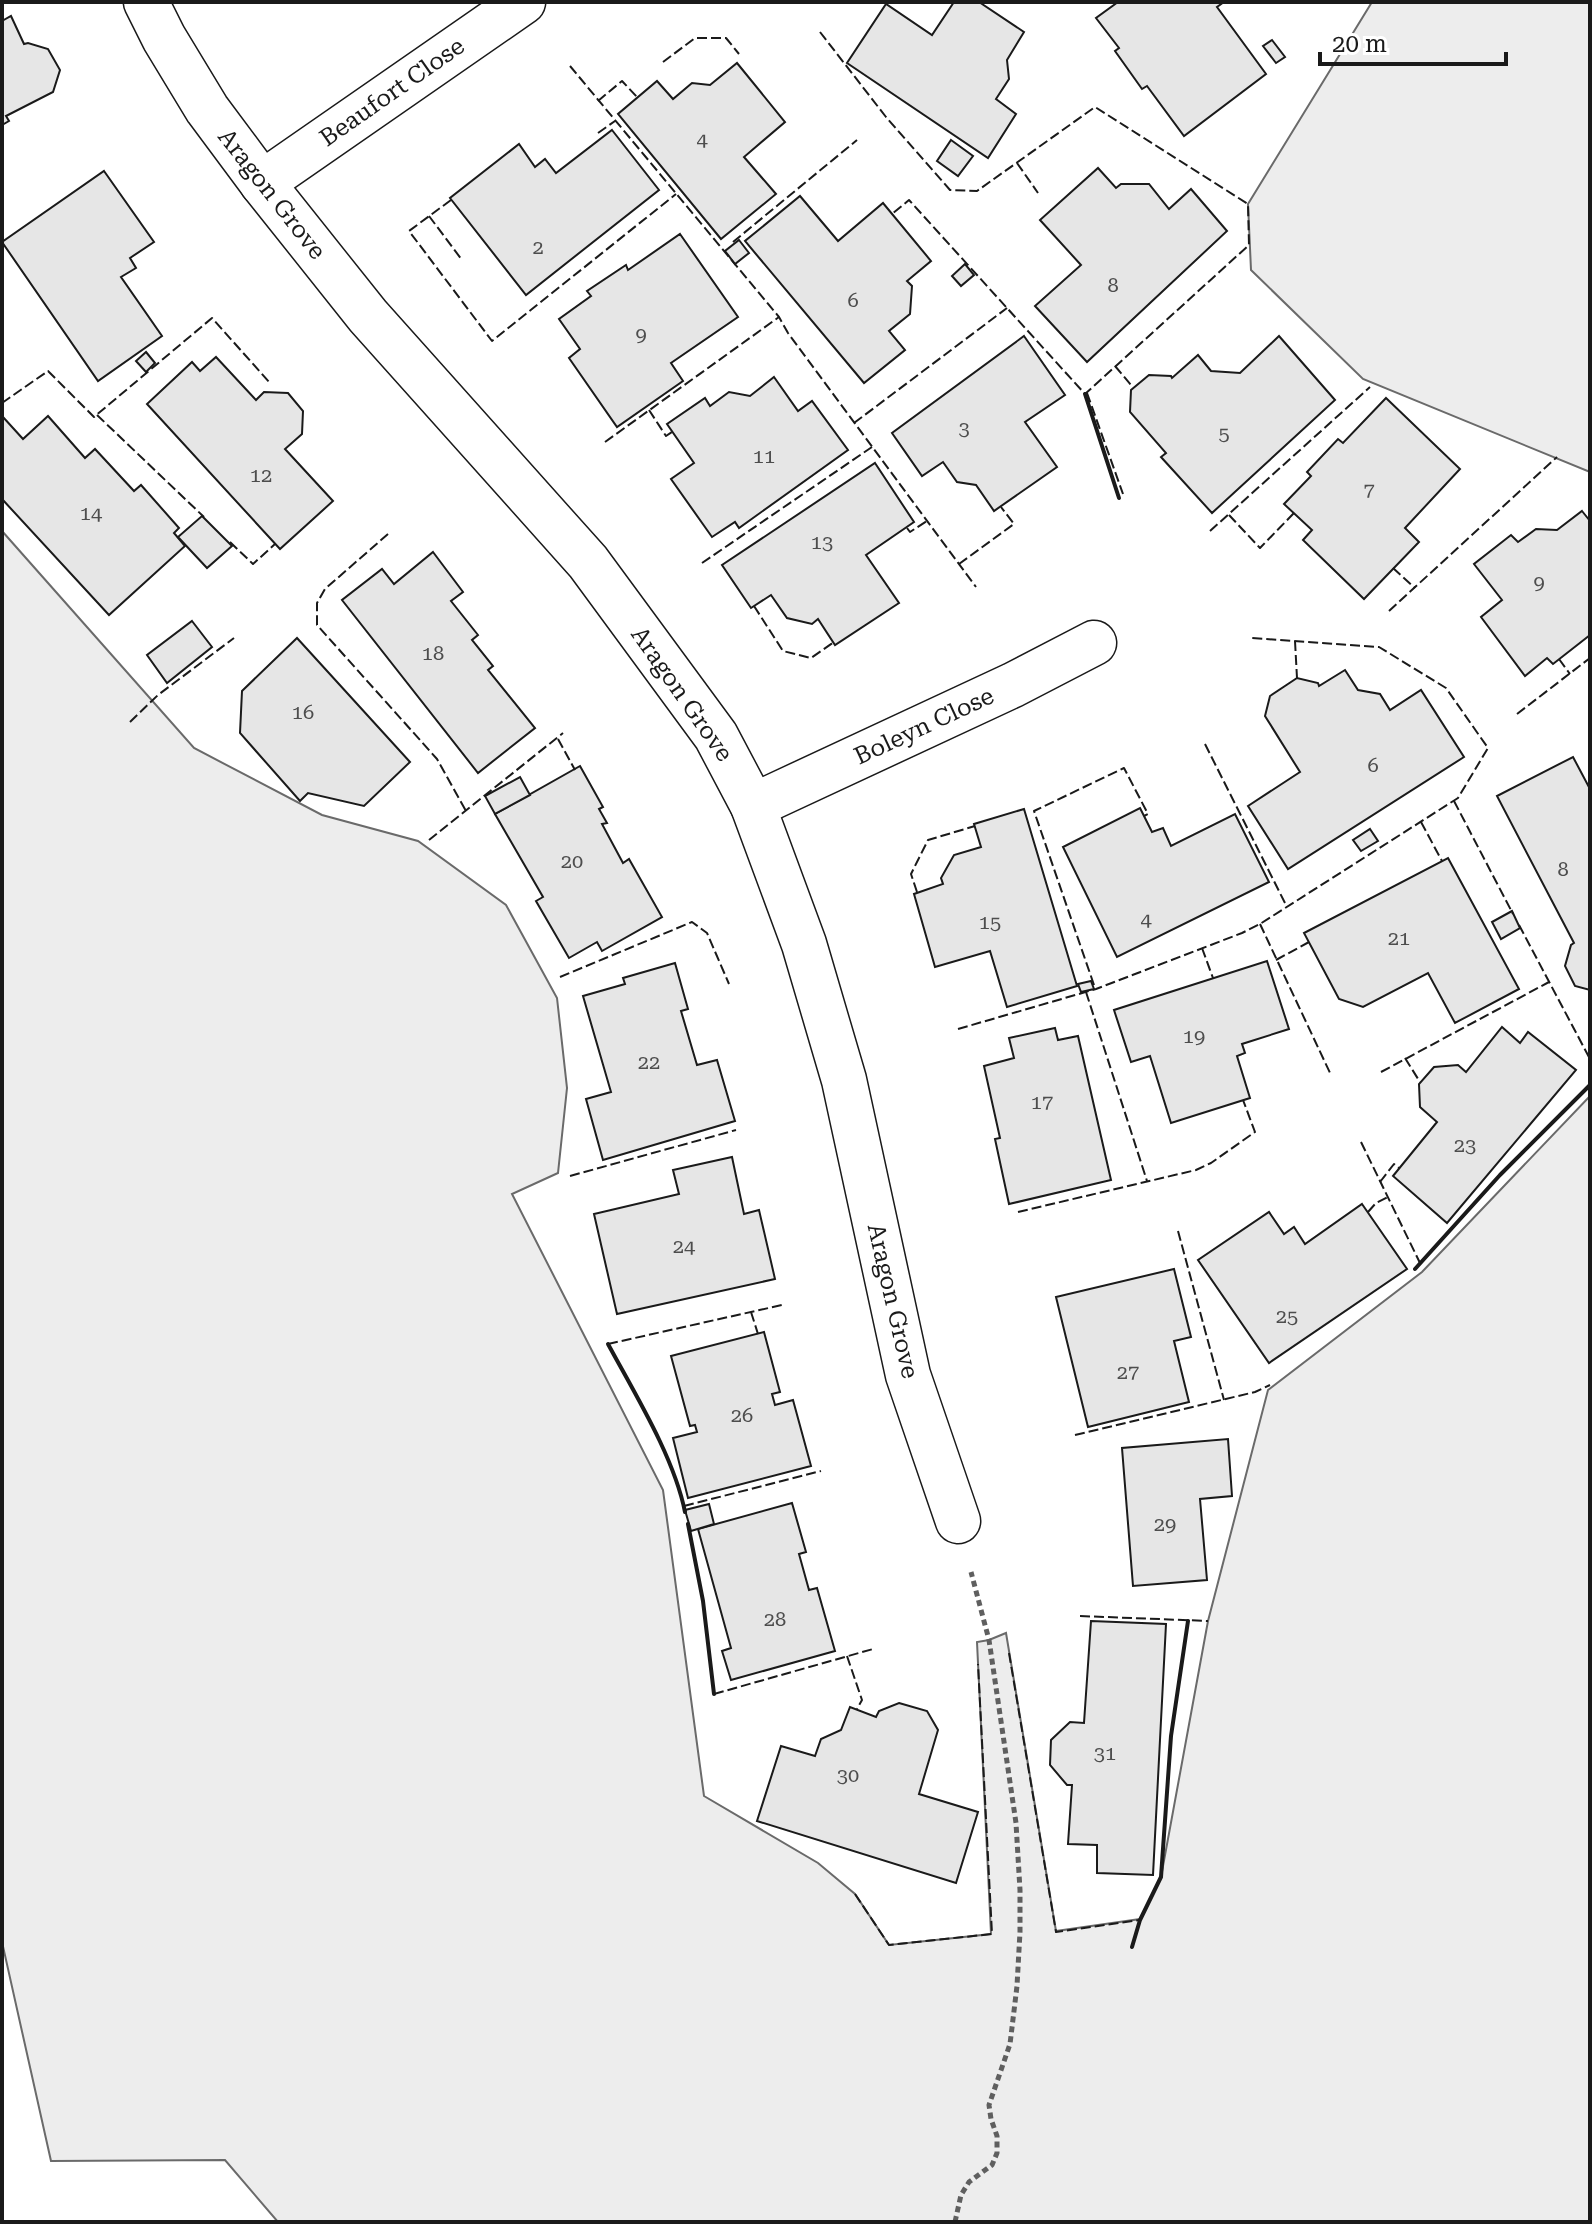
<svg xmlns="http://www.w3.org/2000/svg" width="1592" height="2224" font-family="'Roboto Serif',serif">
<style>
.built{fill:#ededed;stroke:#6a6a6a;stroke-width:2}
.building{fill:#e6e6e6;stroke:#1a1a1a;stroke-width:2}
.lines{fill:none;stroke-linecap:round;stroke-linejoin:round}
.minor-casing{stroke:#1a1a1a;stroke-width:47}
.path{stroke:#5f5f5f;stroke-width:5;stroke-dasharray:6 4;stroke-linecap:butt}
.minor{stroke:#fff;stroke-width:44}
.fence{stroke:#1a1a1a;stroke-width:2;stroke-dasharray:10 4;stroke-linecap:butt}
.wall{stroke:#1a1a1a;stroke-width:4}
.labels{text-anchor:middle;dominant-baseline:central;stroke-width:6;stroke-linejoin:round;paint-order:stroke}
.number-label{font-size:20px;fill:#4d4d4d}
.street-label{font-size:24px;fill:#1a1a1a;stroke:#fff}
</style>
<rect width="100%" height="100%" fill="#fff"/>
<g class="built">
<polygon points="1372,2 1590,2 1590,472 1363,379 1251,270 1248,204"/>
<polygon points="2,531 194,748 322,815 418,841 506,905 557,998 567,1088 558,1173 512,1194 663,1490 704,1796 818,1863 855,1894 889,1945 991,1934 977,1642 989,1640 1006,1633 1056,1931 1140,1919 1161,1877 1208,1621 1268,1390 1422,1272 1590,1096 1590,2222 278,2222 225,2160 51,2161 2,1942"/>
</g>
<g class="building">
<polygon points="954,2 979,2 1024,32 1007,60 1009,79 996,99 1016,114 988,158 847,63 886,4 932,35"/>
<polygon points="1118,2 1224,2 1217,7 1266,74 1184,136 1147,86 1142,89 1115,51 1119,48 1096,18"/>
<polygon points="11,16 24,44 28,43 48,49 60,70 53,92 6,116 9,121 2,125 2,21"/>
<polygon points="1272,40 1285,57 1276,63 1263,46"/>
<polygon points="737,63 785,122 744,157 776,194 721,239 618,114 657,81 673,99 692,83 710,85"/>
<polygon points="612,130 659,190 526,295 450,198 519,144 535,167 545,159 556,173"/>
<polygon points="951,140 973,156 958,176 937,161"/>
<polygon points="1098,168 1116,188 1121,184 1149,184 1169,209 1191,189 1227,231 1087,362 1035,306 1081,265 1040,220"/>
<polygon points="104,171 154,242 130,258 136,268 121,277 162,336 98,381 2,242"/>
<polygon points="800,196 838,241 883,203 931,261 907,281 912,286 910,314 889,331 905,350 864,383 745,241"/>
<polygon points="680,234 738,317 671,363 683,381 617,427 569,358 580,349 559,319 591,296 587,291 626,265 628,270"/>
<polygon points="739,240 749,253 735,264 725,251"/>
<polygon points="965,264 974,275 961,286 952,276"/>
<polygon points="1024,336 1065,395 1025,422 1057,467 994,511 976,485 957,482 943,462 922,476 892,433"/>
<polygon points="1279,336 1335,400 1212,513 1161,457 1166,453 1130,412 1131,390 1149,375 1171,376 1172,378 1198,355 1211,371 1240,373"/>
<polygon points="146,352 155,363 146,372 136,361"/>
<polygon points="216,357 256,400 264,392 288,393 303,411 302,434 285,449 333,501 280,549 147,404 192,362 200,371"/>
<polygon points="774,377 798,411 812,401 848,450 739,528 735,522 712,537 671,479 694,463 667,424 705,398 710,406 729,392 750,396"/>
<polygon points="1386,398 1460,469 1405,528 1419,542 1364,599 1303,540 1312,530 1284,504 1311,476 1307,472 1338,439 1343,443"/>
<polygon points="48,416 85,458 95,449 134,491 141,485 179,528 174,533 185,546 109,615 2,499 2,418 3,417 23,439"/>
<polygon points="875,463 914,522 866,555 899,603 835,645 818,619 812,624 787,618 771,595 751,608 722,565"/>
<polygon points="1582,511 1590,521 1590,635 1553,664 1547,658 1525,676 1481,617 1502,600 1474,564 1511,535 1518,542 1536,529 1557,530"/>
<polygon points="202,516 232,546 207,568 178,537"/>
<polygon points="433,552 463,592 451,601 478,635 472,640 493,666 488,670 535,728 478,773 342,600 382,569 394,584"/>
<polygon points="192,621 212,647 167,683 147,655"/>
<polygon points="297,638 410,762 364,806 308,793 300,801 240,733 242,691"/>
<polygon points="1345,670 1358,690 1380,694 1390,710 1421,690 1464,757 1288,869 1248,806 1300,772 1265,716 1270,696 1297,678 1318,683 1319,686"/>
<polygon points="1573,757 1590,789 1590,990 1575,986 1565,966 1571,945 1574,943 1497,796"/>
<polygon points="580,766 603,807 599,809 607,823 602,824 623,863 629,859 662,917 602,951 597,942 569,958 536,901 543,897 495,814"/>
<polygon points="520,777 530,795 495,814 485,796"/>
<polygon points="1140,808 1152,832 1163,828 1171,846 1235,814 1269,882 1117,957 1063,847"/>
<polygon points="1024,809 1077,986 1007,1007 990,951 935,967 914,894 943,884 941,878 954,855 981,847 974,824"/>
<polygon points="1370,829 1378,841 1361,851 1353,840"/>
<polygon points="1448,858 1519,989 1455,1023 1428,973 1363,1007 1339,999 1304,933"/>
<polygon points="1512,911 1520,928 1501,939 1492,922"/>
<polygon points="1267,961 1289,1029 1242,1044 1245,1053 1237,1056 1250,1098 1171,1123 1150,1056 1131,1062 1114,1010"/>
<polygon points="675,963 688,1009 681,1011 697,1065 717,1060 735,1121 603,1160 586,1099 611,1092 583,996 625,984 623,978"/>
<polygon points="1091,981 1094,989 1081,992 1078,984"/>
<polygon points="1502,1027 1520,1043 1528,1032 1576,1070 1447,1223 1393,1176 1437,1122 1420,1107 1419,1084 1434,1067 1458,1065 1466,1072"/>
<polygon points="1055,1028 1058,1040 1078,1036 1111,1180 1009,1204 995,1139 1000,1138 984,1066 1014,1058 1009,1038"/>
<polygon points="732,1157 744,1214 759,1210 775,1279 617,1314 594,1214 679,1194 673,1170"/>
<polygon points="1362,1204 1407,1269 1269,1363 1198,1260 1269,1212 1284,1234 1294,1227 1305,1244"/>
<polygon points="1174,1269 1191,1337 1174,1341 1189,1402 1088,1427 1056,1297"/>
<polygon points="764,1332 780,1392 772,1394 775,1405 793,1400 811,1466 688,1498 673,1438 697,1432 695,1425 690,1426 671,1356"/>
<polygon points="1228,1439 1232,1496 1200,1499 1207,1580 1133,1586 1122,1448"/>
<polygon points="792,1503 806,1552 799,1554 809,1590 817,1588 835,1651 731,1680 722,1651 731,1648 698,1529"/>
<polygon points="709,1504 714,1524 691,1531 685,1510"/>
<polygon points="1091,1621 1166,1624 1153,1875 1097,1873 1097,1845 1068,1844 1072,1785 1067,1785 1050,1765 1051,1740 1070,1722 1084,1723"/>
<polygon points="899,1703 927,1711 938,1730 919,1794 978,1812 956,1883 757,1821 781,1746 815,1756 821,1739 841,1730 850,1707 876,1717 879,1711"/>
</g>
<g class="lines">
<g class="minor-casing">
<g id="minor">
<polyline points="146,2 164,38 207,109 262,183 368,316 588,562 716,736 753,806 804,944 844,1080 908,1375 958,1521"/>
<polyline points="262,183 523,2"/>
<polyline points="753,806 1013,685 1094,643"/>
</g>
</g>
<polyline class="path" points="955,2222 961,2195 969,2182 992,2165 997,2153 997,2136 991,2119 989,2105 1010,2044 1017,1986 1020,1932 1020,1890 1016,1823 989,1640 971,1572"/>
<use href="#minor" class="minor"/>
<g class="fence">
<polyline points="820,32 886,117 950,190 977,191 1095,107 1248,204 1249,245 1085,394 909,200 892,214"/>
<polyline points="663,62 695,38 726,38 739,54"/>
<polyline points="570,66 779,317 788,333 976,587"/>
<polyline points="598,101 622,81 637,97"/>
<polyline points="598,133 615,121"/>
<polyline points="1017,163 1038,193"/>
<polyline points="451,200 409,231 492,341 676,194"/>
<polyline points="429,216 462,260"/>
<polyline points="733,242 857,140"/>
<polyline points="1115,366 1131,385"/>
<polyline points="1087,393 1123,494"/>
<polyline points="2,403 48,371 94,417 212,318 270,383"/>
<polyline points="649,410 666,436 672,432"/>
<polyline points="97,415 204,517"/>
<polyline points="854,423 1007,308"/>
<polyline points="605,442 779,317"/>
<polyline points="1229,515 1260,548 1294,513"/>
<polyline points="907,528 910,532 927,521"/>
<polyline points="1210,531 1370,387"/>
<polyline points="388,534 325,589 317,603 317,625 437,759 466,811"/>
<polyline points="230,542 253,564 275,544"/>
<polyline points="702,563 872,447"/>
<polyline points="959,564 1014,524 1001,507"/>
<polyline points="1393,568 1415,588"/>
<polyline points="754,606 783,651 811,658 834,642"/>
<polyline points="1389,611 1557,457"/>
<polyline points="1295,641 1297,678"/>
<polyline points="1559,659 1570,674"/>
<polyline points="1517,714 1590,658"/>
<polyline points="130,722 158,695 234,638"/>
<polyline points="558,739 575,770"/>
<polyline points="1205,744 1287,907"/>
<polyline points="1454,801 1513,914"/>
<polyline points="1421,822 1442,861"/>
<polyline points="429,840 563,733"/>
<polyline points="917,892 911,874 928,840 975,826"/>
<polyline points="1260,924 1331,1075"/>
<polyline points="1519,925 1590,1059"/>
<polyline points="1202,948 1213,978"/>
<polyline points="1276,960 1309,942"/>
<polyline points="560,977 692,922 707,933 729,984"/>
<polyline points="1094,985 1034,811 1124,768 1148,814 1144,816"/>
<polyline points="1086,992 1147,1181"/>
<polyline points="958,1029 1096,989 1242,933 1260,924 1458,798 1488,748 1446,688 1379,647 1251,638"/>
<polyline points="1405,1058 1420,1082"/>
<polyline points="1381,1072 1549,982"/>
<polyline points="1361,1142 1420,1263"/>
<polyline points="570,1176 736,1130"/>
<polyline points="1380,1182 1394,1164 1399,1168"/>
<polyline points="1018,1212 1196,1170 1211,1163 1255,1132 1243,1100"/>
<polyline points="1368,1212 1376,1203 1388,1197"/>
<polyline points="1178,1231 1224,1400"/>
<polyline points="751,1312 758,1334"/>
<polyline points="608,1344 782,1305"/>
<polyline points="1075,1435 1255,1392 1270,1385"/>
<polyline points="684,1506 821,1471"/>
<polyline points="1080,1616 1208,1621"/>
<polyline points="1009,1653 1056,1932 1140,1920"/>
<polyline points="847,1656 862,1700 857,1709"/>
<polyline points="714,1694 873,1649"/>
<polyline points="855,1894 889,1945 992,1934 978,1664"/>
</g>
<g class="wall">
<polyline points="1085,394 1119,498"/>
<polyline points="1415,1269 1500,1175 1590,1085"/>
<path d="M608,1344C635,1394 674,1457 685,1512"/>
<polyline points="688,1524 703,1601 714,1694"/>
<polyline points="1132,1947 1140,1920 1161,1877 1171,1736 1188,1621"/>
</g>
</g>
<g class="labels">
<g class="number-label">
<text x="702" y="139">4</text>
<text x="538" y="247">2</text>
<text x="1113" y="285">8</text>
<text x="853" y="300">6</text>
<text x="641" y="334">9</text>
<text x="964" y="428">3</text>
<text x="1224" y="433">5</text>
<text x="764" y="456">11</text>
<text x="261" y="475">12</text>
<text x="1369" y="490">7</text>
<text x="91" y="513">14</text>
<text x="822" y="542">13</text>
<text x="1539" y="582">9</text>
<text x="433" y="653">18</text>
<text x="303" y="712">16</text>
<text x="1373" y="765">6</text>
<text x="572" y="861">20</text>
<text x="1563" y="869">8</text>
<text x="1146" y="919">4</text>
<text x="990" y="922">15</text>
<text x="1399" y="938">21</text>
<text x="1194" y="1036">19</text>
<text x="649" y="1062">22</text>
<text x="1042" y="1102">17</text>
<text x="1465" y="1145">23</text>
<text x="684" y="1246">24</text>
<text x="1287" y="1316">25</text>
<text x="1128" y="1372">27</text>
<text x="742" y="1415">26</text>
<text x="1165" y="1524">29</text>
<text x="775" y="1619">28</text>
<text x="1105" y="1753">31</text>
<text x="848" y="1775">30</text>
</g>
<g class="street-label">
<text transform="translate(392 92) rotate(-35)">Beaufort Close</text>
<text transform="translate(272 194) rotate(52)">Aragon Grove</text>
<text transform="translate(682 694) rotate(55)">Aragon Grove</text>
<text transform="translate(924 726) rotate(-25)">Boleyn Close</text>
<text transform="translate(893 1301) rotate(77)">Aragon Grove</text>
</g>
</g>
<rect width="1592" height="2224" fill="none" stroke="#1a1a1a" stroke-width="8"/>
<path d="M1320 52v12h186v-12" fill="none" stroke="#1a1a1a" stroke-width="4"/>
<text x="1332" y="52" font-size="24" fill="#1a1a1a" stroke="#ffffff" stroke-width="6" paint-order="stroke">20 m</text>
</svg>
